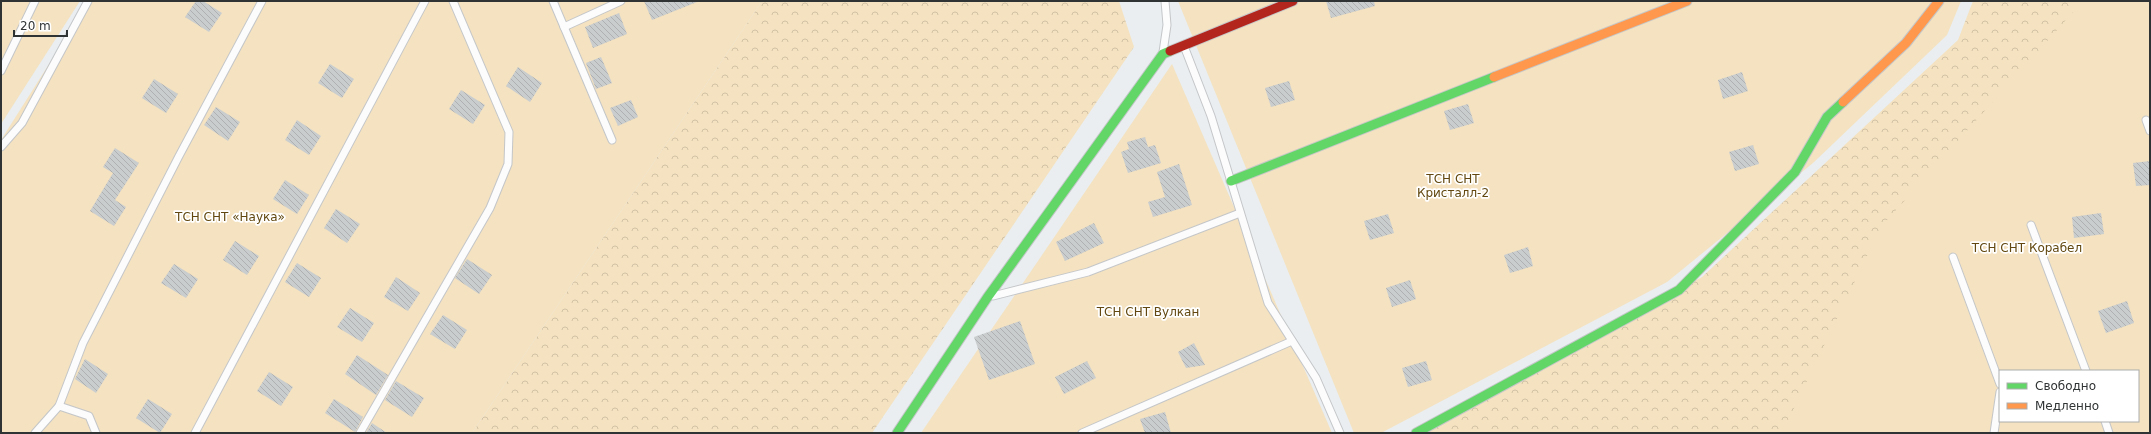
<svg xmlns="http://www.w3.org/2000/svg" width="2151" height="434" font-family="'DejaVu Sans',sans-serif">
<style>
.forest{fill:url(#forest-crowns)}
.garden{fill:#f4e2c0;fill-rule:evenodd}
.building{fill:url(#building-back-hatch)}
.lines{fill:none;stroke-linecap:round;stroke-linejoin:round}
.lane-casing{stroke:#c4c6c8;stroke-width:9}
.fast-casing{stroke:#c4c6c8;stroke-width:11}
.slow-casing{stroke:#c4c6c8;stroke-width:11}
.jam-casing{stroke:#c4c6c8;stroke-width:11}
.lane{stroke:#fcfcfd;stroke-width:7}
.fast{stroke:#63d668;stroke-width:9}
.slow{stroke:#ff974d;stroke-width:9}
.jam{stroke:#b3261e;stroke-width:9}
.labels{text-anchor:middle;dominant-baseline:central;stroke-width:3.5;stroke-linejoin:round;paint-order:stroke}
.park-label{font-size:12px;fill:#624810;stroke:#fff}
</style>
<defs>
<pattern id="forest-crowns" width="20" height="18" patternUnits="userSpaceOnUse"><rect width="20" height="18" fill="#f4e2c0"/><path d="M2 6a3 3 0 1 1 6 0M12 15a3 3 0 1 1 6 0" fill="none" stroke="#d2c2a6"/></pattern>
<pattern id="building-back-hatch" width="6" height="6" patternUnits="userSpaceOnUse"><rect width="6" height="6" fill="#cacdce"/><path d="M-1 5l2 2M0 0l6 6M5-1l2 2" fill="none" stroke="#aeb0b2"/></pattern>
</defs>
<rect width="100%" height="100%" fill="#eaeef0"/>
<g class="forest">
<polygon points="762,1 1119,1 1134,47 872,433 472,433"/>
<polygon points="1973,1 2115,1 1928,433 1425,433 1702,277 1958,40"/>
</g>
<g class="garden">
<polygon points="1,1 80,1 1,124"/>
<polygon points="89,1 762,1 472,433 1,433 1,140"/>
<polygon points="1178,1 1961,1 1947,35 1813,163 1667,282 1381,433 1354,433"/>
<path d="M2083,1H2150V433H1782L1881,227ZM2000,371H2138V421H2000Z"/>
<polygon points="1172,64 1332,433 921,433"/>
</g>
<g class="building">
<polygon points="196,1 203,1 222,13 209,32 185,17"/>
<polygon points="644,1 697,1 697,2 652,20"/>
<polygon points="1326,1 1374,1 1375,6 1331,18"/>
<polygon points="619,13 627,34 593,48 585,27"/>
<polygon points="601,57 612,83 596,89 586,63"/>
<polygon points="330,64 354,79 342,98 318,83"/>
<polygon points="518,67 542,83 530,102 506,86"/>
<polygon points="1742,72 1748,91 1723,99 1718,80"/>
<polygon points="154,79 178,94 166,113 142,98"/>
<polygon points="1289,81 1295,100 1271,107 1265,88"/>
<polygon points="461,90 485,105 473,124 449,109"/>
<polygon points="631,100 638,117 618,126 610,108"/>
<polygon points="1468,104 1474,123 1450,130 1444,111"/>
<polygon points="216,107 240,122 228,141 204,125"/>
<polygon points="297,120 321,136 309,155 285,140"/>
<polygon points="1145,137 1148,147 1155,145 1161,163 1128,173 1121,152 1129,149 1127,142"/>
<polygon points="1753,145 1759,164 1735,171 1729,152"/>
<polygon points="115,148 139,163 115,200 126,207 114,226 90,211 113,173 103,167"/>
<polygon points="2150,161 2150,185 2136,186 2133,163"/>
<polygon points="1179,164 1192,205 1153,217 1148,202 1165,197 1157,172"/>
<polygon points="285,180 309,195 297,214 273,199"/>
<polygon points="336,209 360,224 347,243 324,228"/>
<polygon points="2101,213 2104,234 2074,238 2072,217"/>
<polygon points="1388,214 1394,233 1370,240 1364,221"/>
<polygon points="1094,223 1104,243 1065,261 1056,242"/>
<polygon points="235,241 259,256 247,275 223,260"/>
<polygon points="1528,247 1533,266 1510,273 1504,255"/>
<polygon points="467,259 492,275 479,294 455,278"/>
<polygon points="297,263 321,278 309,297 285,282"/>
<polygon points="174,264 198,279 186,298 161,283"/>
<polygon points="396,277 420,293 408,311 384,297"/>
<polygon points="1410,280 1416,299 1392,307 1386,288"/>
<polygon points="2127,301 2134,323 2106,333 2098,311"/>
<polygon points="350,308 374,323 362,342 337,327"/>
<polygon points="443,315 467,330 455,349 430,334"/>
<polygon points="1020,321 1035,364 989,380 974,337"/>
<polygon points="1194,343 1205,365 1186,368 1178,352"/>
<polygon points="357,355 388,375 376,395 345,374"/>
<polygon points="85,359 108,374 96,393 75,379"/>
<polygon points="1087,361 1096,378 1064,394 1055,377"/>
<polygon points="1426,361 1432,380 1408,387 1402,368"/>
<polygon points="269,372 293,387 281,406 257,391"/>
<polygon points="396,381 424,398 412,417 385,400"/>
<polygon points="148,399 172,414 160,433 136,418"/>
<polygon points="334,399 363,417 355,432 325,413"/>
<polygon points="1165,412 1171,433 1145,433 1140,419"/>
<polygon points="372,423 387,433 366,433"/>
</g>
<g class="lines">
<g class="lane-casing">
<g id="lane">
<polyline points="553,1 612,140"/>
<polyline points="564,27 621,1"/>
<polyline points="1184,46 1211,116 1268,303 1316,378 1340,433"/>
<polyline points="1163,52 1167,25 1165,1"/>
<polyline points="1,71 35,1"/>
<polyline points="2146,120 2150,131"/>
<polyline points="1,147 22,123 88,1"/>
<polyline points="2031,225 2086,371"/>
<polyline points="1953,257 2000,384"/>
<polyline points="993,296 1088,272 1240,213"/>
<polyline points="59,406 83,343 179,156 262,1"/>
<polyline points="2105,421 2109,433"/>
<polyline points="35,433 59,406 89,416 96,433"/>
<polyline points="195,433 425,1"/>
<polyline points="360,433 490,208 508,164 509,132 453,1"/>
<polyline points="1082,433 1292,341"/>
<polyline points="1994,433 2000,392"/>
</g>
</g>
<g class="fast-casing">
<g id="fast">
<polyline points="1231,181 1494,77"/>
<polyline points="897,433 987,298 1163,54 1170,51"/>
<polyline points="1416,433 1679,290 1795,172 1827,117 1843,102"/>
</g>
</g>
<g class="slow-casing">
<g id="slow">
<polyline points="1494,77 1687,1"/>
<polyline points="1843,102 1906,43 1939,1"/>
</g>
</g>
<g class="jam-casing">
<polyline id="jam" points="1170,51 1293,1"/>
</g>
<use href="#lane" class="lane"/>
<use href="#fast" class="fast"/>
<use href="#slow" class="slow"/>
<use href="#jam" class="jam"/>
</g>
<g class="labels">
<g class="park-label">
<text x="1453" y="179">ТСН СНТ<tspan x="1453" dy="14">Кристалл-2</tspan></text>
<text x="230" y="217">ТСН СНТ «Наука»</text>
<text x="2027" y="248">ТСН СНТ Корабел</text>
<text x="1148" y="312">ТСН СНТ Вулкан</text>
</g>
</g>
<rect width="2151" height="434" fill="none" stroke="#303334" stroke-width="4"/>
<rect x="1999" y="370" width="140" height="52" fill="#ffffff" stroke="#acadae"/>
<rect x="2007" y="383" width="20" height="6" fill="#63d668" stroke="#acadae"/>
<text x="2035" y="390" font-size="12" fill="#303334">Свободно</text>
<rect x="2007" y="403" width="20" height="6" fill="#ff974d" stroke="#acadae"/>
<text x="2035" y="410" font-size="12" fill="#303334">Медленно</text>
<path d="M14 30v6h53v-6" fill="none" stroke="#303334" stroke-width="2"/>
<text x="20" y="30" font-size="12" fill="#303334" stroke="#ffffff" stroke-width="3" paint-order="stroke">20 m</text>
</svg>
